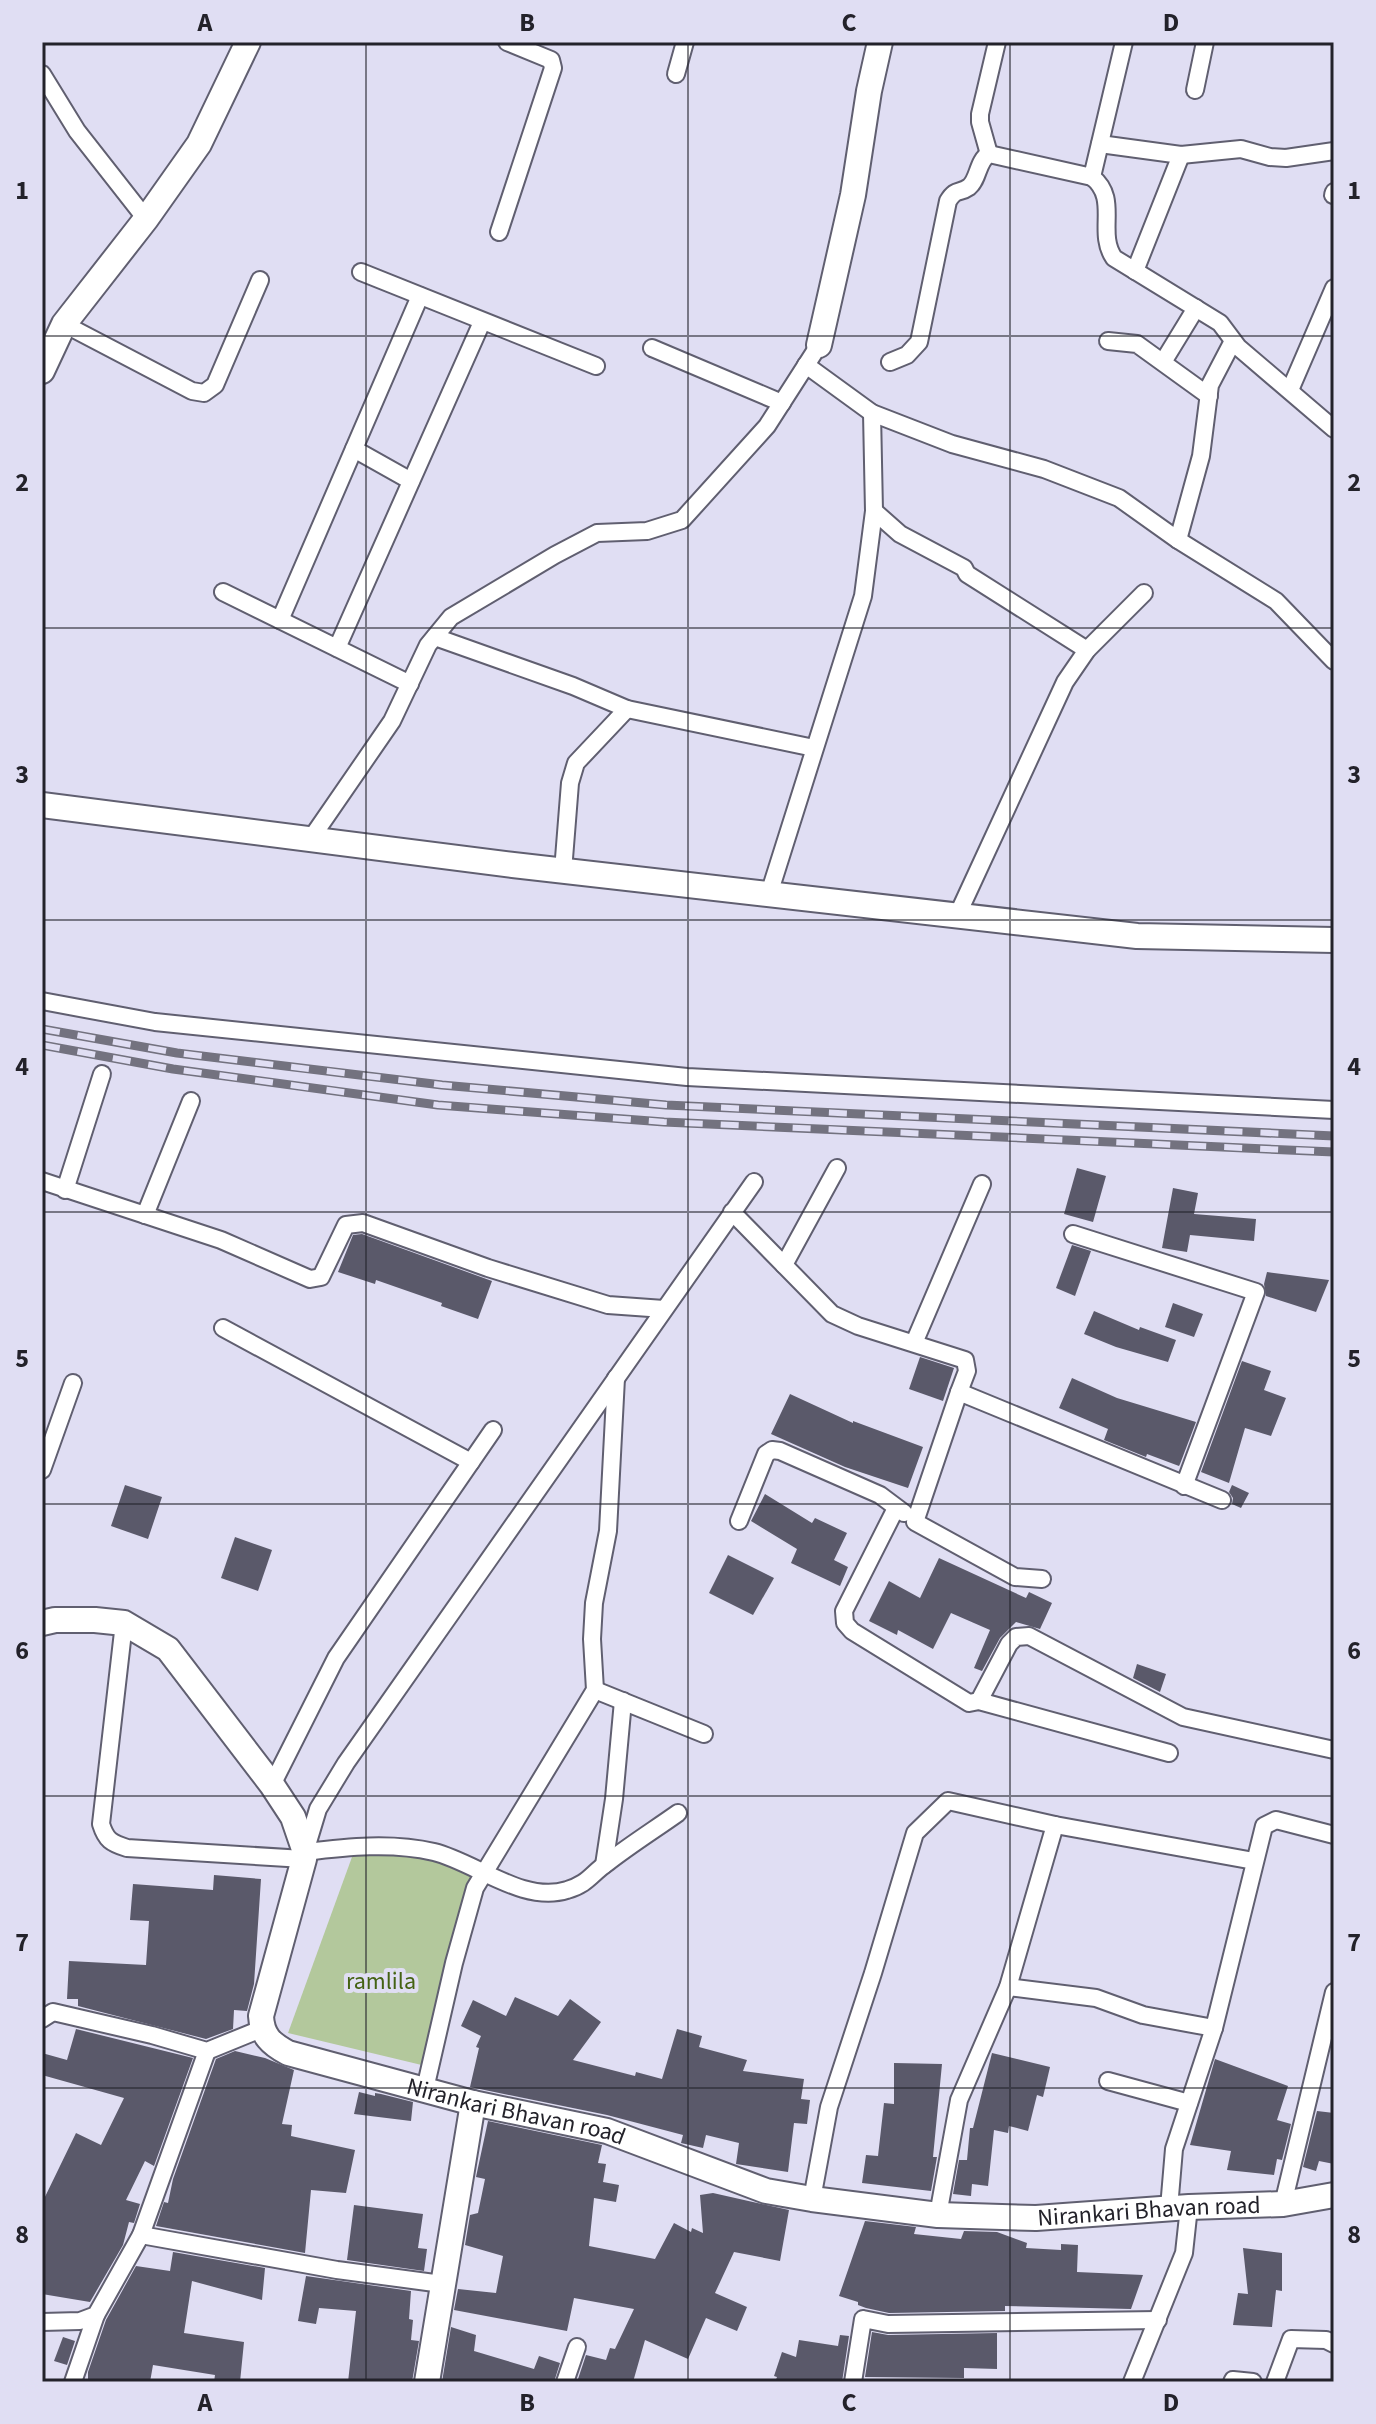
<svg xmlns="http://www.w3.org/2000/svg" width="1376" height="2424" font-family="'Source Sans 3',sans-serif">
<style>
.green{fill:#b3c89c}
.building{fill:#5a596a}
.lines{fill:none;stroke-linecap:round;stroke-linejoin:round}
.street-casing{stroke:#605f70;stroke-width:20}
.secondary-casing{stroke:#605f70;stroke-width:28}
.street{stroke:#fff;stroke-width:16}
.secondary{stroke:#fff;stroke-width:24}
.rail-casing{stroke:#73727f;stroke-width:9}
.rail{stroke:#e0def3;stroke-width:6;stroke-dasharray:18;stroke-linecap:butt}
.grid{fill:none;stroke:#23222a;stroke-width:2;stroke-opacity:0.55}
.labels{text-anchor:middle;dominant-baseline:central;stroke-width:8;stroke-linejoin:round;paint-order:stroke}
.park-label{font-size:24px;fill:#446213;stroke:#e0def3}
.street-label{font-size:24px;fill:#23222a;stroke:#e0def3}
.neatline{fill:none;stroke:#23222a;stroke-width:3}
.grid-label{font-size:26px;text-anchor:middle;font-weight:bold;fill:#23222a}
</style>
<rect width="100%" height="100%" fill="#e0def3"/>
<polygon class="green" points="356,1846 436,1852 483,1874 430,2067 288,2033"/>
<g class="building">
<polygon points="1077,1168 1106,1176 1093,1222 1064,1214"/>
<polygon points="1173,1188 1198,1193 1194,1214 1256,1219 1254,1241 1190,1235 1187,1252 1162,1248"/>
<polygon points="362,1234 492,1281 478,1319 441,1306 442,1303 376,1280 375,1284 338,1272 353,1235"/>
<polygon points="1072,1245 1091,1251 1075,1296 1056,1288"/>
<polygon points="1267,1272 1329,1280 1316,1312 1266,1296 1264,1284"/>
<polygon points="1173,1303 1203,1314 1194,1337 1165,1327"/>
<polygon points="1094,1311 1139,1330 1140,1327 1176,1340 1168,1362 1116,1347 1084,1334"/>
<polygon points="920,1357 954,1368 943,1401 909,1389"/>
<polygon points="1242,1361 1271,1371 1264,1390 1286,1398 1271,1436 1245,1428 1229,1483 1201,1472"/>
<polygon points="1072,1378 1117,1398 1196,1422 1180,1464 1179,1466 1147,1454 1146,1457 1104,1440 1108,1429 1059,1408"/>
<polygon points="790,1394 853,1423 853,1421 923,1447 908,1488 845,1467 771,1434"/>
<polygon points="125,1485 162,1497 148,1539 111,1526"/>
<polygon points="1232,1485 1249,1493 1241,1508 1232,1504 1233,1498 1229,1492"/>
<polygon points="765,1494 812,1523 815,1518 847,1533 834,1560 848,1567 840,1586 791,1563 797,1549 751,1521"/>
<polygon points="235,1537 272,1550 258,1591 221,1578"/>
<polygon points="728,1555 774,1578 753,1615 709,1593"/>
<polygon points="939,1558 1026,1598 1029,1592 1052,1603 1040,1629 1016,1622 1000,1638 982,1671 974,1668 990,1630 951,1613 933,1649 898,1630 897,1635 869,1621 889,1581 920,1598"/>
<polygon points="1137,1664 1166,1674 1160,1692 1133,1678"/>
<polygon points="214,1875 261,1879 254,1984 247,2011 234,2010 233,2029 206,2039 78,2006 78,1999 67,1999 69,1961 146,1965 149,1921 130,1920 133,1884 213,1890"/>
<polygon points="515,1997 558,2016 570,1999 601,2022 573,2060 635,2076 636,2072 662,2079 677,2029 702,2036 699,2047 747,2060 743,2071 804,2079 801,2099 810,2100 807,2124 794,2123 788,2172 736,2164 739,2143 706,2135 703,2148 681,2143 683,2135 607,2115 470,2087 479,2048 476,2047 481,2036 461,2026 473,2000 506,2016"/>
<polygon points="76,2029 193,2058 154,2166 145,2161 126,2200 140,2204 134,2223 129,2222 123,2245 90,2302 42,2294 42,2203 76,2133 101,2145 124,2098 42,2075 42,2053 67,2060"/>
<polygon points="235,2051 265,2058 294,2070 282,2124 292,2125 291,2136 355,2150 346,2193 311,2190 305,2253 156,2226 164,2202 168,2203 173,2179 216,2059"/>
<polygon points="992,2053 1050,2067 1043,2097 1037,2095 1028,2131 1009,2126 1008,2133 994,2130 988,2186 972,2184 971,2196 953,2194 959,2160 967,2160 970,2128 973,2128"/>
<polygon points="1215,2059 1288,2086 1277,2120 1291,2124 1282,2160 1277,2159 1274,2175 1227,2170 1231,2151 1190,2145"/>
<polygon points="894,2063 942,2064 933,2157 937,2157 931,2191 862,2183 866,2155 878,2156 884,2103 894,2104"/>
<polygon points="359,2092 375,2096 375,2093 381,2094 413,2102 411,2121 354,2114"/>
<polygon points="1317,2111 1334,2113 1334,2164 1319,2161 1316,2171 1303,2167"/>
<polygon points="488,2121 602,2145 598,2163 606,2164 603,2182 619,2185 616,2202 594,2198 589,2246 655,2259 674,2223 691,2232 692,2228 703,2233 700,2195 713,2193 789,2210 780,2261 734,2252 715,2293 747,2307 737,2331 706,2318 688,2359 645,2340 633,2382 577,2382 586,2355 606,2360 610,2348 615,2349 634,2309 574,2298 567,2331 454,2310 458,2289 496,2293 503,2256 465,2245 470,2215 478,2213 485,2179 476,2177"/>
<polygon points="354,2205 423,2214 418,2248 427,2249 424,2271 347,2260"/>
<polygon points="865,2221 916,2227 914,2234 961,2239 964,2231 997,2232 1027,2243 1026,2248 1061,2250 1061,2244 1078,2245 1077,2272 1143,2275 1131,2309 1005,2306 1005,2311 889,2313 866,2308 858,2305 858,2302 839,2296"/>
<polygon points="1243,2248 1282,2253 1282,2291 1276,2290 1272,2327 1233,2325 1238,2293 1248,2294"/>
<polygon points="173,2252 265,2268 262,2300 192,2281 184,2333 244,2342 240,2382 214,2382 215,2375 153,2365 150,2382 88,2382 88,2372 106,2320 136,2266 170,2271"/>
<polygon points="306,2276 411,2291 409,2319 413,2320 411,2340 419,2341 412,2382 348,2382 356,2311 319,2308 316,2324 298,2321"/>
<polygon points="451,2327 476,2335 474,2351 534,2369 539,2356 560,2363 554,2382 442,2382"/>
<polygon points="872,2332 888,2335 997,2333 997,2369 964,2368 964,2378 865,2377"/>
<polygon points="840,2335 849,2336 842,2382 775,2382 777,2377 774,2376 782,2352 796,2357 799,2340 838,2346"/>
<polygon points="63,2337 75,2341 67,2365 54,2361"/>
</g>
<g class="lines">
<g class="street-casing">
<g id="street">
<polyline points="42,74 77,131 146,219"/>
<polyline points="676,74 685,42"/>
<polyline points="1195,90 1205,42"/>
<polyline points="1100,144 1181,155 1241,149 1270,157 1286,158 1334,151"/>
<polyline points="989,154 980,122 980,114 997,42"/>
<path d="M1092,177C1120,199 1096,232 1114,258L1220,323L1238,347L1334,429"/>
<polyline points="1333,195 1334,192"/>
<polyline points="499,232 553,68 551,60 507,42"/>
<polyline points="1135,271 1181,155"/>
<polyline points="361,272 596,366"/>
<polyline points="64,324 192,391 204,393 215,385 260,280"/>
<polyline points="1108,341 1137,344 1209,396"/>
<polyline points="652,348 782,403"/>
<path d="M890,362L907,355L919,342L948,201C956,188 959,194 969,187C979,179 977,161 989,154L1092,177L1124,42"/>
<polyline points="1163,362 1196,308"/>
<polyline points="806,365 872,413 952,444 1044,469 1119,498 1178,540 1276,601 1334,661"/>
<polyline points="1290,390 1334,288"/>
<polyline points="354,449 411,481"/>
<polyline points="874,511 900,534 964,568 967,574 1087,650"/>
<polyline points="1178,540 1201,456 1210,385 1233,341"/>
<polyline points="223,592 410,684"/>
<polyline points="280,620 420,296"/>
<polyline points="435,637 573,686 627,709 814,748"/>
<polyline points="337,648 482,322"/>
<polyline points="310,840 392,721 428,645 451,617 555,555 597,533 647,531 682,520 767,426 819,345"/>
<polyline points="563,871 570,783 576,763 627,709"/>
<polyline points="769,894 863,596 874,511 872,413"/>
<polyline points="957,916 1065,682 1087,650 1144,593"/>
<polyline points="42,1001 155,1022 687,1077 1334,1110"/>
<polyline points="42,1181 221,1240 310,1279 321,1277 346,1225 363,1223 488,1268 608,1305 664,1309"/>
<polyline points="65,1190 102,1074"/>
<polyline points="732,1212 832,1314 858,1326 965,1360 967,1371 959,1392 1222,1500"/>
<polyline points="145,1215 191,1101"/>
<polyline points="1073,1234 1256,1292 1184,1486"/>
<polyline points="784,1265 837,1168"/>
<polyline points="223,1328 471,1462"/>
<polyline points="914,1343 982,1184"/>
<polyline points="959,1392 915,1522 1015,1577 1042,1579"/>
<polyline points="42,1470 73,1383"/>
<polyline points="896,1508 844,1611 845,1623 852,1631 969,1703 979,1701 1169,1753"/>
<polyline points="739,1521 766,1454 772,1450 780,1451 880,1495 904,1513"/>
<path d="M124,1623L101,1824C106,1840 111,1843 127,1848L304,1859"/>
<polyline points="595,1690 704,1734"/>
<polyline points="979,1701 1009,1644 1016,1637 1029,1636 1183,1717 1334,1750"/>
<polyline points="272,1785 336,1658 493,1430"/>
<path d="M678,1813C654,1830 630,1845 607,1863C591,1874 588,1884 567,1890C523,1904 475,1862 434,1852C391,1842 347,1847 305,1852L318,1809L346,1763L754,1182"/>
<polyline points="604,1865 614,1799 623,1701"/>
<polyline points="1008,1987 1096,1998 1143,2015 1214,2028"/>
<polyline points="42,2019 53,2012 152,2035 207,2051 261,2029"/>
<polyline points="1108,2081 1189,2103"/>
<polyline points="425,2089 454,1963 475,1888 595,1690 592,1639 594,1603 608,1531 616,1378"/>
<polyline points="812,2199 829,2107 873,1973 915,1833 948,1801 1055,1825 1254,1861"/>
<polyline points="1283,2204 1334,1992"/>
<polyline points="1169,2208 1174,2149 1214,2028 1264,1826 1276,1820 1334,1835"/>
<polyline points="938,2215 959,2100 1008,1987 1055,1825"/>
<polyline points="141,2235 337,2270 442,2284"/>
<polyline points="42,2322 80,2321 96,2315 141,2235 207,2051"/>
<polyline points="73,2382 96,2315"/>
<polyline points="565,2382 577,2347"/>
<polyline points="853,2382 863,2319 888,2324 1158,2320"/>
<polyline points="1132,2382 1184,2253 1189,2207"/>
<polyline points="1232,2382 1233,2380 1253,2382"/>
<polyline points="1275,2382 1291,2339 1326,2340 1334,2344"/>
</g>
</g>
<g class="secondary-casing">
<g id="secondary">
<polyline points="819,345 853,195 869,91 880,42"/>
<polyline points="42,371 64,324 146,219 199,144 248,42"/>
<polyline points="42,805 513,865 1137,936 1334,940"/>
<path id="s1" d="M42,1623L55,1620H95L124,1623L168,1649L272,1785L293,1817L305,1852L304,1859L261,2016C262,2036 271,2044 288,2053L473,2103L607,2131L766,2191L812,2199L938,2215L1036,2218L1189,2207L1283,2204L1334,2195"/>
<polyline points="427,2382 473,2103"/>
</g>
</g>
<use href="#street" class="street"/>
<use href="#secondary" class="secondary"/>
<g class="rail-casing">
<g id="rail">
<polyline points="42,1029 177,1053 442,1085 666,1105 1334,1136"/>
<polyline points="42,1045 173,1069 438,1105 664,1122 1334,1152"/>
</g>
</g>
<use href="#rail" class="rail"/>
</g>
<path class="grid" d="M366,42V2382M688,42V2382M1010,42V2382M42,336H1334M42,628H1334M42,920H1334M42,1212H1334M42,1504H1334M42,1796H1334M42,2088H1334"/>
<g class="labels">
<g class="park-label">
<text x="381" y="1981">ramlila</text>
</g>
<g class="street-label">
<text stroke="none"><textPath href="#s1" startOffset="834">Nirankari Bhavan road</textPath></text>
<text stroke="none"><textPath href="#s1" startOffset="1482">Nirankari Bhavan road</textPath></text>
</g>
</g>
<rect width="1376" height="2424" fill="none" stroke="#e0def3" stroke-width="88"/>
<rect x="44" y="44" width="1288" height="2336" class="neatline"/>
<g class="grid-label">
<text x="205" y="31">A</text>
<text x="527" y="31">B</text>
<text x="849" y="31">C</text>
<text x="1171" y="31">D</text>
<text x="22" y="199">1</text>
<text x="1354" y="199">1</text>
<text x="22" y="491">2</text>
<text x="1354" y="491">2</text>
<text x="22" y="783">3</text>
<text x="1354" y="783">3</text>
<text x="22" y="1075">4</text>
<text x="1354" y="1075">4</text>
<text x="22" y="1367">5</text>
<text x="1354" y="1367">5</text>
<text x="22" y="1659">6</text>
<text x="1354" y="1659">6</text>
<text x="22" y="1951">7</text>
<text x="1354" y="1951">7</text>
<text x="22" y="2243">8</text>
<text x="1354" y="2243">8</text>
<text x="205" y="2411">A</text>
<text x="527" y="2411">B</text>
<text x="849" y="2411">C</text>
<text x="1171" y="2411">D</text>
</g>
</svg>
